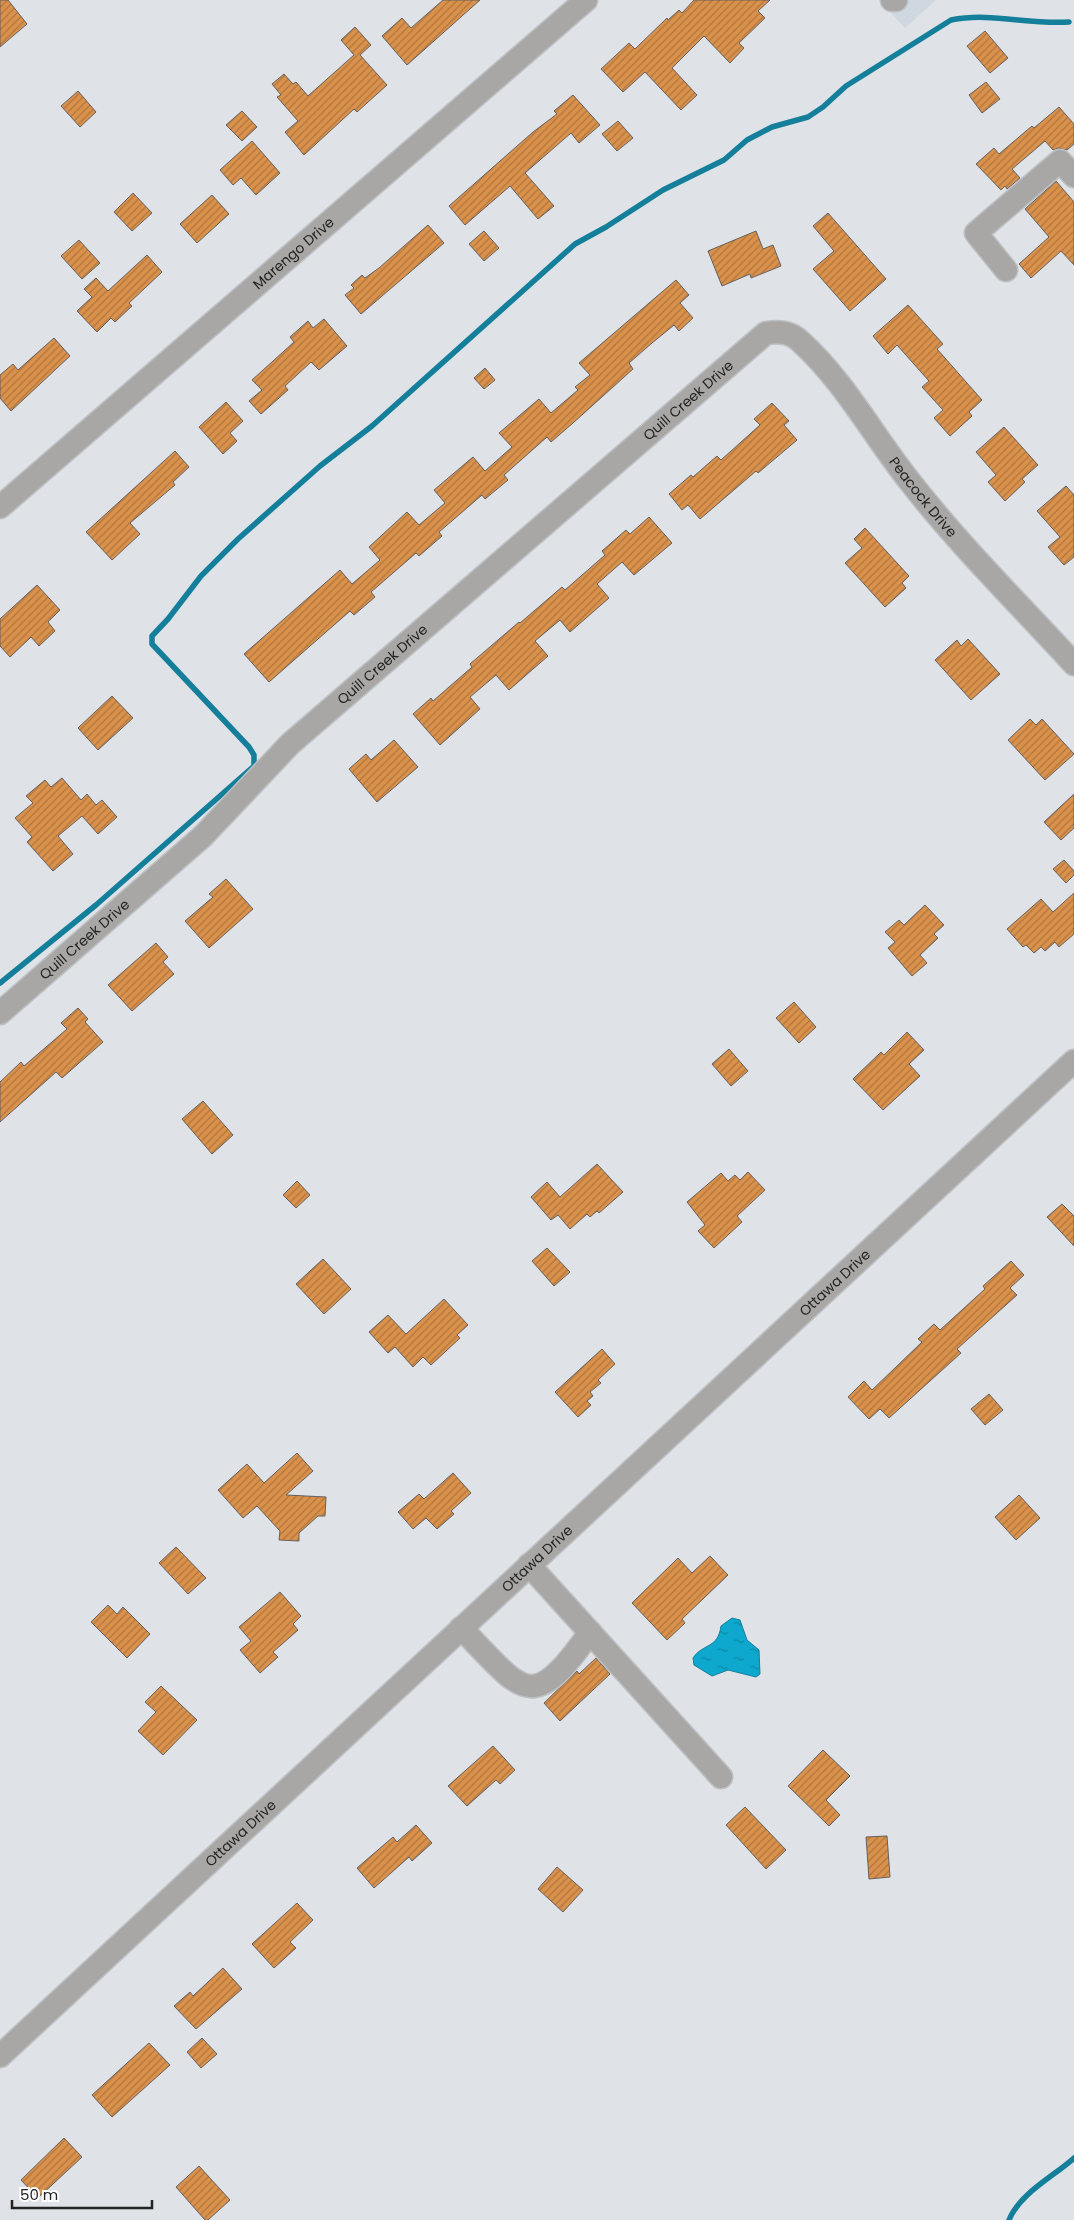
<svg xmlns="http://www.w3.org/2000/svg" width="1074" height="2220" font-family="Poppins,sans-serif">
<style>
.built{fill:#cfd8e1}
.water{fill:url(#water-ripples);stroke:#147f9a}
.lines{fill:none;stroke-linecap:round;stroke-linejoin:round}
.stream{stroke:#147f9a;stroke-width:5.5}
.building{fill:url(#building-hatch);stroke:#64605e}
.minor-casing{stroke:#bdc0c3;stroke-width:25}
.minor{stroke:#a8a7a5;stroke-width:22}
.labels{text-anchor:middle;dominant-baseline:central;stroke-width:4;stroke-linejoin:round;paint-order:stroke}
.street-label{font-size:14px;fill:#222324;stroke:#fff}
</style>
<defs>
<pattern id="water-ripples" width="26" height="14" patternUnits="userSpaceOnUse" patternTransform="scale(1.25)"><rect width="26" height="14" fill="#0ea7cd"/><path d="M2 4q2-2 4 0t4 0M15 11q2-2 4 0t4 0" fill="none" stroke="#0d88a6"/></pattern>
<pattern id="building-hatch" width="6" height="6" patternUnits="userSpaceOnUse" patternTransform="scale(1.25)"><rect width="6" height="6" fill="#da914b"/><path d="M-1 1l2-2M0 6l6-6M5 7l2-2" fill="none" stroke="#b0763e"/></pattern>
</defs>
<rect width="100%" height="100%" fill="#dfe2e6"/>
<polygon class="built" points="879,0 936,0 905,28"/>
<path class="water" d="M732,1618L740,1620L747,1640L759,1650L760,1674L756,1677L728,1670L712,1676L694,1665L693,1658C703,1643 718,1649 721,1626Z"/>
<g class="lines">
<g class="stream">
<path d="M0,983L96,905L254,766V755L249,747L152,644V636L168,619L201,576L238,539L320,466L372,426L575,244L606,227L663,190L724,160L747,140L772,127L808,117L823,107L846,86L951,20C991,12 1029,25 1069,22"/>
<path d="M1009,2220C1020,2193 1053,2177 1074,2158"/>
</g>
</g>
<g class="building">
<polygon points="0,0 8,0 27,24 0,47"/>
<polygon points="443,0 480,0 407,65 382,36 402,18 411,28"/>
<polygon points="694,0 770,0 758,11 765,18 739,43 744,48 730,63 704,36 672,68 697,95 681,110 645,72 623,92 601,69 629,43 635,49 667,18 668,20 679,10 682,13"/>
<polygon points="355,27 371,45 360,55 387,85 357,112 354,109 304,155 285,132 298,121 277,97 281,95 272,84 284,74 293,84 296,82 308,96 354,55 341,40"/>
<polygon points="985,31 1008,58 990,73 967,46"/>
<polygon points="986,82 1000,99 982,113 969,95"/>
<polygon points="78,91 96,112 80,127 61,106"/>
<polygon points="573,95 600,125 579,143 571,133 525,173 554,206 538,219 510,186 465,225 449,206 533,132 557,114 554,111"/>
<polygon points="1059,107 1074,124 1074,144 1067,150 1058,148 1053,150 1045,141 1012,169 1020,178 1007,189 1005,186 1001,190 976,164 994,148 999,154 1032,126 1034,128"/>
<polygon points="242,111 257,127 242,141 226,125"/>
<polygon points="618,121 633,138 617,151 602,134"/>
<polygon points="252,141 280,173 256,195 241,178 233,185 220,170"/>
<polygon points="1056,181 1074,202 1074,265 1061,251 1031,278 1019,264 1049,237 1025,209"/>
<polygon points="133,193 152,213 132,231 114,212"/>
<polygon points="212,195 229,214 197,243 180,224"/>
<polygon points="828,213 886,279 850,311 813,269 834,251 813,226"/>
<polygon points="428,225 444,243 361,314 345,295 354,288 351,285 362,275 365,278 379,268"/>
<polygon points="484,231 499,248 484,261 469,244"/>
<polygon points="756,231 763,249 773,245 781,266 751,278 750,274 722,286 708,251"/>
<polygon points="79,240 100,263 82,279 61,256"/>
<polygon points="147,255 162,272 129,303 132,306 115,322 111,318 97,332 77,311 92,297 84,289 96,278 108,291"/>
<polygon points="676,280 689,295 680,303 693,318 679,331 674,325 652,343 629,363 633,369 573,423 551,442 547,437 504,475 508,480 485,499 482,495 439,532 442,536 419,556 416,553 371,592 375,597 354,615 350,611 269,682 244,654 340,570 352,584 380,560 369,547 407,512 419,525 445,503 434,490 473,457 485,471 512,447 499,433 539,399 551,413 578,390 575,387 590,375 579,363"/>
<polygon points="908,305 943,344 937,349 982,400 969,412 972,416 950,436 934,418 943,410 922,387 929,381 897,345 888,354 873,336"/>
<polygon points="324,319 347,346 319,370 311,362 285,386 288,390 261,414 249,401 262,390 252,380 294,342 290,337 308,321 313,328"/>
<polygon points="54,338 70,356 11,411 0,398 0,375 13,364 18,370"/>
<polygon points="485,368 495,380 484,389 474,378"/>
<polygon points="226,402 243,421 230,433 237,441 223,454 199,427"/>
<polygon points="772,403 789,421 784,425 797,440 758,473 756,471 700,519 688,505 682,510 669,494 691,475 693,477 717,456 721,460 760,425 754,419"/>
<polygon points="1004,427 1038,465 1022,479 1025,482 1005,501 988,482 996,475 976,452"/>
<polygon points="175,451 189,467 173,482 175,485 130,523 140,534 112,560 86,532"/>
<polygon points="1066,486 1074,495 1074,557 1064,565 1048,547 1060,537 1037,511"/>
<polygon points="649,517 672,543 634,575 622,562 597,584 609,598 570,632 560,620 535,641 548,656 509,690 496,675 470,697 480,709 440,745 413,714 431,698 433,701 472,667 470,664 519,622 520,623 562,587 565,590 605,555 602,551 626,530 630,534"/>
<polygon points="865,528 909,576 902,583 906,588 885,607 845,563 862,548 854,539"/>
<polygon points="37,585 60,610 48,622 55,631 39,646 31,637 10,657 0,646 0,619"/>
<polygon points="968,639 1000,674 971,700 935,660 957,640 961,646"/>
<polygon points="112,696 133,718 98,750 78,728"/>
<polygon points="1030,719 1036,725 1042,719 1074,754 1045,780 1008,740"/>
<polygon points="394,740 418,767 377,802 349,769 366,754 371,760"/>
<polygon points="62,778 81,800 87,794 96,805 102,800 117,817 98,834 82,816 58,836 73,854 53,871 27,842 32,837 15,818 33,803 26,796 45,780 51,787"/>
<polygon points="1074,794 1074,828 1061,840 1044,822"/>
<polygon points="1064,860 1074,871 1074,875 1066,883 1053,869"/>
<polygon points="226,879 253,909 209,948 185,921 213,897 209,894"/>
<polygon points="1074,893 1074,934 1059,947 1055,942 1045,951 1041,947 1034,953 1026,945 1023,947 1007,929 1041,899 1053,912"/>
<polygon points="925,905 944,925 934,934 938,938 920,955 927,963 912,976 888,948 895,942 885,932 899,920 904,925"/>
<polygon points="156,943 168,957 163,962 174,974 132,1011 108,985"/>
<polygon points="794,1002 816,1027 799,1043 776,1018"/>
<polygon points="78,1008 88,1019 85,1022 103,1042 62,1078 56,1072 0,1122 0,1082 21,1062 24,1066 67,1029 61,1023"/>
<polygon points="907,1032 924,1050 909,1064 920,1076 883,1110 853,1079 881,1052 884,1055"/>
<polygon points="729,1049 748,1071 731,1086 712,1064"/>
<polygon points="203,1101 233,1135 212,1154 182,1119"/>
<polygon points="597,1164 623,1192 599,1213 597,1211 590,1217 587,1214 570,1229 558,1215 551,1220 531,1197 547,1182 560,1197"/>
<polygon points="748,1172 765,1190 737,1216 742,1222 714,1248 698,1231 705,1225 687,1202 721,1173 728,1181 735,1175 740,1180"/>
<polygon points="297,1181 310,1195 296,1208 283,1195"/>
<polygon points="1062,1204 1074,1216 1074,1246 1047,1217"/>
<polygon points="547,1248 570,1272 554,1286 532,1261"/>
<polygon points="323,1259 351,1289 324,1314 296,1284"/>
<polygon points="1011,1261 1024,1275 1010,1288 1017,1295 957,1349 961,1353 889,1418 880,1409 869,1419 848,1397 864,1381 872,1390 922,1342 918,1339 934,1324 940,1330 985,1289 983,1286"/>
<polygon points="444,1299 468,1325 457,1335 460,1338 431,1365 423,1357 413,1367 395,1347 388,1353 369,1332 388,1315 406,1334"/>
<polygon points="602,1349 615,1364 598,1380 601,1383 590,1392 593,1396 587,1401 591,1405 578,1417 555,1392"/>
<polygon points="989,1394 1003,1410 985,1425 971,1409"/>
<polygon points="297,1453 313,1471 286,1495 326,1497 325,1516 318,1516 299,1533 299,1541 279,1540 280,1531 257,1506 243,1518 218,1490 247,1464 264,1483"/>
<polygon points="453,1473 471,1493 451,1511 454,1514 437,1529 426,1518 413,1529 398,1512 419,1494 424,1499"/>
<polygon points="1019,1495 1040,1518 1016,1540 995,1517"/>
<polygon points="176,1547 206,1578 188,1594 159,1563"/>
<polygon points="710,1556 728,1575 682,1619 685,1623 667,1640 632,1603 678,1558 692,1573"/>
<polygon points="280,1592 301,1616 293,1624 298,1630 273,1652 278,1657 260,1673 240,1650 251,1641 239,1627"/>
<polygon points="108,1605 117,1614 123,1607 150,1634 127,1658 91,1622"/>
<polygon points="596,1658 610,1674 560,1721 544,1703 577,1671 579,1674"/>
<polygon points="161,1686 197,1720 163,1755 138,1731 156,1712 145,1702"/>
<polygon points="493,1746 515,1770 500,1784 496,1780 467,1806 448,1786"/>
<polygon points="823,1750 850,1776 826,1800 840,1815 829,1826 788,1786"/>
<polygon points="745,1807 786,1850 766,1869 726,1825"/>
<polygon points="416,1825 432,1843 412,1861 409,1857 374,1888 357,1868 393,1837 397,1842"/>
<polygon points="887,1836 890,1877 869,1879 866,1837"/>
<polygon points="557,1867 583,1890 563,1912 538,1889"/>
<polygon points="297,1903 313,1920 290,1942 296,1948 274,1968 252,1944"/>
<polygon points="223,1968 242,1989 196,2029 174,2006 190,1992 193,1996"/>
<polygon points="202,2038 217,2054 201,2068 187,2052"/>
<polygon points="149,2043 170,2065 112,2117 92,2095"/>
<polygon points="64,2138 82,2157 38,2198 21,2180"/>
<polygon points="199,2166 230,2200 208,2220 205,2220 176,2187"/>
</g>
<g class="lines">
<g class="minor-casing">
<g id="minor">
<polyline points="892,0 896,0"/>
<polyline points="1006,270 976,233 1060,161 1074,176"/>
<path id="s1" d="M0,507L586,0"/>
<path id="s2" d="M0,1013L203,836L290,744L766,333C780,331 791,332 801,342C845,382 874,437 911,483C961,547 1019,604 1074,664"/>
<polyline points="529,1565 721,1777"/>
<path d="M461,1628C522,1690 531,1718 590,1632"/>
<path id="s3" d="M0,2056L1074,1061"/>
</g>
</g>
<use href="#minor" class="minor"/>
</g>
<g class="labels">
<g class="street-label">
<text stroke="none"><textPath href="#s1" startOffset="388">Marengo Drive</textPath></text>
<text stroke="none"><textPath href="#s2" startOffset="922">Quill Creek Drive</textPath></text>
<text stroke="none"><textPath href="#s2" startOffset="1260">Peacock Drive</textPath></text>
<text stroke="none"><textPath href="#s2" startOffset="518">Quill Creek Drive</textPath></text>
<text stroke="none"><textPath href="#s2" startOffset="112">Quill Creek Drive</textPath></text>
<text stroke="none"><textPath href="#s3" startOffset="1138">Ottawa Drive</textPath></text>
<text stroke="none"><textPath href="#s3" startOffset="732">Ottawa Drive</textPath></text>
<text stroke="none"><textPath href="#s3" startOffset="328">Ottawa Drive</textPath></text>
</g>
</g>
<path d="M12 2200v8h140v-8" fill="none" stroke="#222324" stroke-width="2.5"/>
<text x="20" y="2200" font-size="15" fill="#222324" stroke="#ffffff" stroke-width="4" paint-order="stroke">50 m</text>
</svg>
